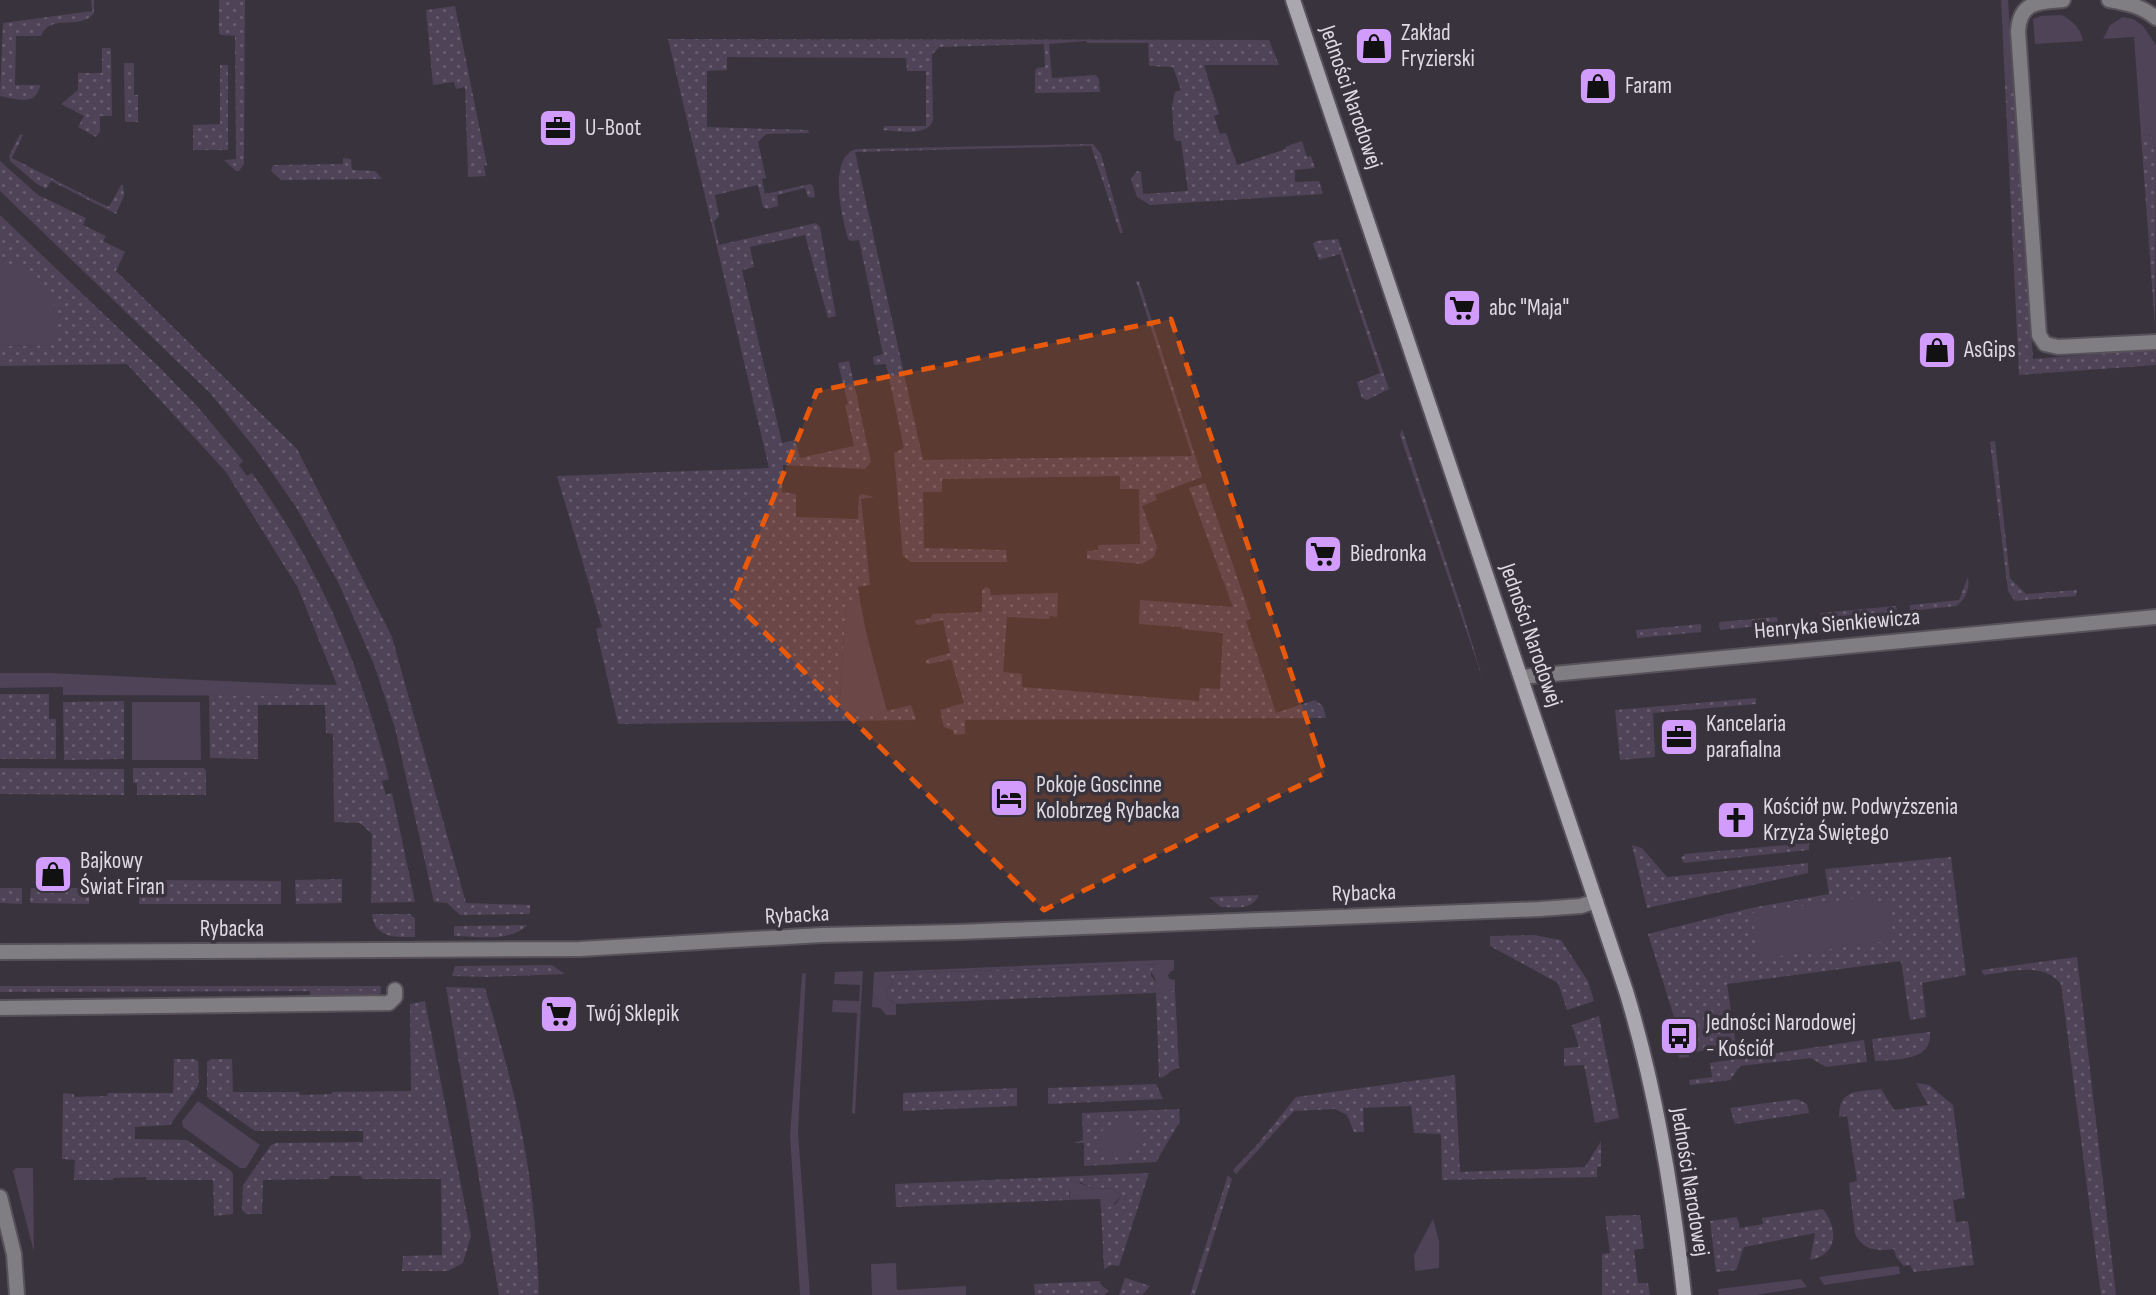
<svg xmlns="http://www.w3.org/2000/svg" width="2156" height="1295" font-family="'Sofia Sans Condensed',sans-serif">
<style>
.grass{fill:url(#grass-dots)}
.green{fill:#4e4357}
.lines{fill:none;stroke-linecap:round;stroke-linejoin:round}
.street-casing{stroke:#57515a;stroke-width:18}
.secondary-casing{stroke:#57515a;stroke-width:18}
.street{stroke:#817e83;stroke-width:14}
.secondary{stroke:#aba7af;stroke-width:14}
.marked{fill:#e8590c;fill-opacity:0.2;stroke:#e8590c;stroke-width:5;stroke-dasharray:14 9;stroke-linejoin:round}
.labels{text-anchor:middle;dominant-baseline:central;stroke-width:7;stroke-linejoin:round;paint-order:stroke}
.poi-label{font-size:23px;fill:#dddae0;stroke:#39333d;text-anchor:start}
.street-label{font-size:23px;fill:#dddae0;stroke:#39333d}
</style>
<defs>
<pattern id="grass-dots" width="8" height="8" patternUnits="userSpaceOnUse" patternTransform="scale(1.75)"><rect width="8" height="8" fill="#4e4357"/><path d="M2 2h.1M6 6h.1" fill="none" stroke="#675e6f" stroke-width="1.8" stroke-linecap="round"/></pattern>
</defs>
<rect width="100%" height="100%" fill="#39333d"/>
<g class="grass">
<path d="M91,0H94V13C79,32 51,12 41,36H16L15,85H40C37,107 16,99 0,96L3,23L92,11Z"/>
<polygon points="219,0 245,0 244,164 239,171 236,171 224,160 236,159 235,36 221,35 219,33"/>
<polygon points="455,6 487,165 484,166 486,176 468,177 465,87 456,89 454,82 433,85 426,10"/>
<path d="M668,39L1269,40L1279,65H1204L1219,114L1214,116L1220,134L1226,133L1237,165L1286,149L1285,147L1302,141L1307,157L1311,156L1315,168L1295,170V182L1319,181L1323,194L1150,205L1137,197L1131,179L1137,171L1141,172L1143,194L1188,191L1181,141H1176L1174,137L1172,106L1175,92L1181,90L1173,67L1149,66L1148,43H1087L1086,41L1049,44L1052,78L1096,75L1099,79L1100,92L1035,93V71L1037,68L1045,67L1044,44L939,47L932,55L933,121C926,137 898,131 883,130L884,126H926V71H907L906,58L727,57V70L707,71V127L808,130L809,133L766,134L758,142L766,178L762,179L765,194L810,184L813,186L815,196L813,198L808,197L805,188L777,195L778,206L767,209L763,207L758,185L715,195L719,216L714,222L719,245L816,223L820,227L836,316L828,318L805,235L750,247L754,267L742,270L782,443L795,440L800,458L854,446L845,405L848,404L838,363L849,361L871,462L865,469L783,465L782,492L796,494V517L858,519L859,496L862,494L874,497L861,499L870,585L858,587L860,601L846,603L839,713L887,715V711L911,705L916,720L618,724L596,629L602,627L557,476L769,468Z"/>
<polygon points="102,48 111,48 112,116 100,116 100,132 96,137 78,127 84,116 61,104 78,90 78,73 102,73"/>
<polygon points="124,63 134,63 134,95 138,95 138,122 125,122"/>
<polygon points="220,65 228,65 228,150 193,150 193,125 220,124"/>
<polygon points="2005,85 2014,85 2033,359 2156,349 2156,365 2019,375"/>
<polygon points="20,134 23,135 12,158 98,202 109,207 121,185 123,185 124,196 116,214 51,181 46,189 37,184 10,161 9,156"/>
<polygon points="2148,134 2153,138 2156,159 2155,326 2141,135"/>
<path d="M1093,144L1101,154L1123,233H1120L1091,146L855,152L923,460L1192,456L1136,281H1139L1202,477L1155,495L1157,500L1142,506L1157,547L1154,557L1142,564L1087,559V551L1098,550V545L1140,544L1139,489H1120V476L942,479V492H923L924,548L1006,550L1007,562H911L903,556L894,453L904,448L886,364L874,365L873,357L883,354L859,240L851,241L848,239C842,217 827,159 856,149Z"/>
<polygon points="343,158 351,159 352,170 375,171 382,179 281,180 271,171 273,165 343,164"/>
<polygon points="0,161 38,195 86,218 83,225 106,236 103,241 125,252 116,271 297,449 392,637 466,903 530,905 530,914 460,915 447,903 434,902 395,728 375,667 339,584 296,507 257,451 210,393 0,191"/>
<path d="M0,215L158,366L197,406L243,461L239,465L247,476L252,473C319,564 362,670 389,779L382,781L386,795L392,793L415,902L371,903L372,834L360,823L334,822L333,734L326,733L325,705H258V759L210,758L209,694L290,696L291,684L337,685L298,588L226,472L127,364L0,366V346L54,345L23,265H0Z"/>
<polygon points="1338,239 1389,389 1367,400 1362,398 1357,382 1380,373 1340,254 1319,260 1313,244 1316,241"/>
<polygon points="1402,429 1462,610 1483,680 1400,435"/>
<polygon points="1995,441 2010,578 2026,594 2077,590 2076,596 2015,601 2008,591 1990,442"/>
<polygon points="1205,483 1251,618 1246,621 1276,713 1315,700 1323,706 1326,718 965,720 965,734 954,735 953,730 944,727 940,710 964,703 951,659 929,664 925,662 928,659 950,653 943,620 919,625 916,624 915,620 931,618 932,614 982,612 982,590 986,587 990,589 991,595 1058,593 1057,617 1050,616 1049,619 1007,617 1003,672 1022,674 1022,687 1199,701 1200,688 1220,689 1223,633 1182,629 1182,627 1139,624 1140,600 1233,607 1189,488"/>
<path d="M1968,577C1970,589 1966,599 1956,606L1910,611V605L1959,600Z"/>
<polygon points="1896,606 1897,613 1821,619 1820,613"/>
<polygon points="1777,617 1778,624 1720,630 1719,622"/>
<polygon points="1701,624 1701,632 1637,638 1636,630"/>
<polygon points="0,694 49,694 49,719 56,719 56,759 0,759"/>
<polygon points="1756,698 1756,704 1653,713 1655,757 1620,760 1615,710"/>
<polygon points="124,701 124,759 64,760 63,702"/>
<polygon points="0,768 124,769 124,795 0,794"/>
<polygon points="133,768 204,768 206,771 206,795 137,795 137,783 133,783"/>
<polygon points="1809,843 1809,850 1684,863 1681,857 1684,856 1684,854"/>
<polygon points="1632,845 1642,848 1667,877 1808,863 1808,873 1647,908"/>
<polygon points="1951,857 1966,975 1922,983 1926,1017 1910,1020 1901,961 1727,984 1736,1045 1689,1053 1689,1057 1679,1058 1678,1052 1687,1049 1682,1017 1674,1017 1648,934 1751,908 1829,894 1825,869"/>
<polygon points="342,879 342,903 296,904 295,880"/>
<polygon points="150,880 281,881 281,904 139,904 139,889 150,888"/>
<polygon points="0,888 22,888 22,904 0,903"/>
<polygon points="31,888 89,888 89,904 30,903"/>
<path d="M1259,895C1252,911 1236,907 1221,907L1209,897Z"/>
<path d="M372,914H410L415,918V937C396,937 375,939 372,914Z"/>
<path d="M527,925C510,943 477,936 454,936V926Z"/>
<polygon points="1533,935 1561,940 1588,981 1594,1001 1567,1010 1558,983 1490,946 1490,936"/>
<path d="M2077,957L2116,1295H2101L2061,984C2043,961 2010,972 1984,975L1981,970Z"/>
<path d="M1159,964L1152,970L1151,976L1157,983L1152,993L896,1004C889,1000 885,998 887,989L893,984L889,974Z"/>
<polygon points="552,965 565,974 486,977 452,976 455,966"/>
<polygon points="0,986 381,986 381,991 0,992"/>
<path d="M446,987L485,988C499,1038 514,1088 523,1139C533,1191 537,1243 539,1295H499Z"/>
<path d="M1168,990L1175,991L1179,1068C1170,1069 1168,1077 1159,1078L1156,992Z"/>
<polygon points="425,1001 471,1236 463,1263 448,1271 402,1271 403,1256 442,1255 441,1179 362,1179 361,1176 330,1176 329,1179 263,1180 262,1214 246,1214 242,1210 243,1185 271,1145 276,1143 363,1142 363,1131 255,1131 207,1097 207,1062 211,1059 232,1059 233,1092 299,1092 300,1095 332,1094 332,1092 411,1091 410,1004"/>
<polygon points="1599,1016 1619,1118 1595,1123 1584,1065 1564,1066 1564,1048 1579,1047 1572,1025"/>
<path d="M1930,1032C1932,1062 1897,1059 1875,1061L1872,1039Z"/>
<polygon points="1864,1040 1867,1062 1826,1067 1811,1058 1740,1066 1730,1080 1690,1085 1689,1080 1712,1077 1710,1063"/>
<polygon points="174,1059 194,1059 198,1061 199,1080 198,1086 170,1125 135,1127 135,1139 187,1140 231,1171 233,1174 233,1214 214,1216 213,1180 146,1180 146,1177 113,1178 113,1180 74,1180 75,1160 62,1159 63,1093 74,1094 74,1097 107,1096 108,1093 173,1093"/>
<polygon points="1455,1075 1460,1172 1585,1167 1601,1141 1601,1166 1597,1167 1597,1177 1442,1180 1441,1134 1414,1133 1411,1106 1363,1108 1364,1132 1354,1132 1347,1115 1335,1109 1294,1111 1236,1174 1233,1170 1257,1145 1296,1097"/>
<path d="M1916,1083L1929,1085L1953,1105L1965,1198L1953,1200L1956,1222L1968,1221L1974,1265L1914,1272L1910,1265L1904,1266L1896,1257L1894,1249C1878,1251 1863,1251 1855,1234L1849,1183L1857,1181L1847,1116L1839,1117C1839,1088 1859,1092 1881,1089L1894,1110L1928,1105Z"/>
<polygon points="1156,1084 1163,1099 1048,1104 1048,1088"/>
<polygon points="1017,1088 1017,1106 903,1111 903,1093"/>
<polygon points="1797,1099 1807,1104 1809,1113 1735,1124 1730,1108"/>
<polygon points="1179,1109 1180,1121 1156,1162 1084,1166 1084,1143 1073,1143 1083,1140 1082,1113"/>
<polygon points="1149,1173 1119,1266 1112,1265 1104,1269 1101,1208 1116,1204 1121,1196 1111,1188 1094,1189 1080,1182 1069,1191 1069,1200 896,1207 895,1184"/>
<polygon points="1228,1175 1232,1179 1195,1295 1190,1295"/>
<path d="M1823,1209C1838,1228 1839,1255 1810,1260L1815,1233L1744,1247L1736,1270L1716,1272L1710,1221L1737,1217L1740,1228L1763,1224L1762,1218Z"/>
<polygon points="1640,1215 1644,1248 1634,1250 1638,1283 1648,1283 1650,1295 1602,1295 1602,1254 1610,1253 1605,1216"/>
<polygon points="1125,1278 1126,1278 1150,1286 1142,1295 1119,1295"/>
<polygon points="1100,1281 1101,1285 1109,1291 1104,1295 1035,1295 1034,1284"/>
</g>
<g class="green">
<polygon points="2001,0 2008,0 2014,85 2005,85"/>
<path d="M2062,15C2073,21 2081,29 2083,41L2035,44L2033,19L2041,16Z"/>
<polygon points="2123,17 2133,19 2143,26 2156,45 2156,159 2153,138 2149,134 2141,135 2134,37 2103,39 2110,25"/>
<polygon points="0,265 23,265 53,294 55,345 0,346"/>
<polygon points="860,601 867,636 888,715 839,714 846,603"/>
<polygon points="0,673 50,673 291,684 290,696 63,695 63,687 0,688"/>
<polygon points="132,702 200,702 201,760 132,760"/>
<polygon points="1877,895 1878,906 1889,904 1894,940 1759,959 1752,913"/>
<path d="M1159,960H1174V970L1170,972L1168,976L1170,979L1175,980V991L1152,993L1157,983L1151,971L1157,964L1140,965L1136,968L1132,965L889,974L893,984L887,989C885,997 889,1001 896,1004V1015H886L880,1008L872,1007L874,972Z"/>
<polygon points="863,971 855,1114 852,1113 857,1013 832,1012 833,1000 859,1001 860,985 834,984 835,972"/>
<polygon points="806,973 798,1132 810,1295 800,1295 790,1135 802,974"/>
<polygon points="310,990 381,991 381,993 375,997 310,997"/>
<polygon points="198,1101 260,1145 246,1168 240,1168 183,1127 182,1121"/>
<path d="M1121,1120L1136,1126L1143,1138L1141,1148L1122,1159C1112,1157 1100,1148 1098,1138L1103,1130Z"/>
<polygon points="16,1168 33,1168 34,1252 13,1171"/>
<path d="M1077,1182L1094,1189L1111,1188L1121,1196C1113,1204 1114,1208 1101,1208L1100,1199L1069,1200L1070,1188Z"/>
<polygon points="1433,1219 1439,1241 1439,1268 1415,1271 1414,1255"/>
<polygon points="896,1263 897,1290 966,1286 966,1295 872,1295 871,1264"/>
<polygon points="1897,1266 1899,1267 1900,1274 1824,1285 1819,1277"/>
<polygon points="1801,1279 1807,1287 1756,1295 1719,1295 1718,1289"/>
</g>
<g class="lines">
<g class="street-casing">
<g id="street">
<path d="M2063,0C2039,2 2020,1 2018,31L2039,335L2045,344L2058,347L2156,342"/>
<path d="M2109,0C2127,3 2142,6 2156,18"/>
<polyline points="1522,677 2156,617"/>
<polyline points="0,952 580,949 822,935 958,932 1540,909 1581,906 1596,901"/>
<polyline points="0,1008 389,1003 395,997 395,990"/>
<polyline points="0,1197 14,1254 17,1295"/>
</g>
</g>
<g class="secondary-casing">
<path id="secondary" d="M1293,0L1626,991C1656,1089 1673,1193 1684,1295"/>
</g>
<use href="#street" class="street"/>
<use href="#secondary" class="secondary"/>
</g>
<path class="marked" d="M1171,319L1325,773L1044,910L732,600L817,391Z"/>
<defs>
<g id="shop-square" transform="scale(2.0125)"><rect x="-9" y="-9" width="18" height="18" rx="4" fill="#d29cfd" stroke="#39333d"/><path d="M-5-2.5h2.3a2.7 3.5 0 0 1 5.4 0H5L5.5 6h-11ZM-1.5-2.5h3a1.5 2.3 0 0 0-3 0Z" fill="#111"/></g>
<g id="office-square" transform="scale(2.0125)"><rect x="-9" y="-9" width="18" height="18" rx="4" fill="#d29cfd" stroke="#39333d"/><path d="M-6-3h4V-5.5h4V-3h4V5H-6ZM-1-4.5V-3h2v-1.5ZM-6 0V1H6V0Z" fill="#111"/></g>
<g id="supermarket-square" transform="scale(2.0125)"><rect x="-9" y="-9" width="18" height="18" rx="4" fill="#d29cfd" stroke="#39333d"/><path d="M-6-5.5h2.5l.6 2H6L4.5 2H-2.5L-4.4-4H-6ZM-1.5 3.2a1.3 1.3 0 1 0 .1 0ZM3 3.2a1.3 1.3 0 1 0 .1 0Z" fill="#111"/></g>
<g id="hotel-square" transform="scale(2.0125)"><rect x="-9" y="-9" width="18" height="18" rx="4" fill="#d29cfd" stroke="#39333d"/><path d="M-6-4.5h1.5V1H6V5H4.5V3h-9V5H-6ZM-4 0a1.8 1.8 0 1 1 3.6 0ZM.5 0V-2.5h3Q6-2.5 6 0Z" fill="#111"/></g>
<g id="church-square" transform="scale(2.0125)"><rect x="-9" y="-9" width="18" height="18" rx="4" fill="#d29cfd" stroke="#39333d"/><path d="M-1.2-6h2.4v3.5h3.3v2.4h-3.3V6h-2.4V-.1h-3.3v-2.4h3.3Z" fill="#111"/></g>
<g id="bus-square" transform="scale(2.0125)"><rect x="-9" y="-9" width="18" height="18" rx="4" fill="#d29cfd" stroke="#39333d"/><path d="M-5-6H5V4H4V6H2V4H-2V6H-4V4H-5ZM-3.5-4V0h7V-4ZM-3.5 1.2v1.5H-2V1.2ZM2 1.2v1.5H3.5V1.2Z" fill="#111"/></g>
</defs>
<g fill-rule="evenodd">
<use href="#shop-square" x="1374" y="46"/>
<use href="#shop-square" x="1598" y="86"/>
<use href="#office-square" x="558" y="128"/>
<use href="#supermarket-square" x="1462" y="308"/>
<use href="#shop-square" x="1937" y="350"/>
<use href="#supermarket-square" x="1323" y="554"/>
<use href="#office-square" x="1679" y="737"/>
<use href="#hotel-square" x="1009" y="798"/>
<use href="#church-square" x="1736" y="820"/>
<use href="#shop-square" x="53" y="874"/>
<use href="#supermarket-square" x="559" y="1014"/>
<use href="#bus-square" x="1679" y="1036"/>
</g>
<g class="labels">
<g class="poi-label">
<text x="1401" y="33">Zakład<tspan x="1401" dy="26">Fryzierski</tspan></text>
<text x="1625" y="86">Faram</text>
<text x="585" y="128">U-Boot</text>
<text x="1489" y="308">abc "Maja"</text>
<text x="1964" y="350">AsGips</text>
<text x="1350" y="554">Biedronka</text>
<text x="1706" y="724">Kancelaria<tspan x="1706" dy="26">parafialna</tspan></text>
<text x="1036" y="785">Pokoje Goscinne<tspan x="1036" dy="26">Kolobrzeg Rybacka</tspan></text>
<text x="1763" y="807">Kościół pw. Podwyższenia<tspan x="1763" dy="26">Krzyża Świętego</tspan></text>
<text x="80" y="861">Bajkowy<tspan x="80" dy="26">Świat Firan</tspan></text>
<text x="586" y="1014">Twój Sklepik</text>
<text x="1706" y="1023">Jedności Narodowej<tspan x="1706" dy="26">- Kościół</tspan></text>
</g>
<g class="street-label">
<text transform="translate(1351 97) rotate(71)">Jedności Narodowej</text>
<text transform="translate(1837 624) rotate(-5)">Henryka Sienkiewicza</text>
<text transform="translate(1531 635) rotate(71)">Jedności Narodowej</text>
<text transform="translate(1364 893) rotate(-2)">Rybacka</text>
<text transform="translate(797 915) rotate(-3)">Rybacka</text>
<text x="232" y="929">Rybacka</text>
<text transform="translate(1690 1182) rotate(81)">Jedności Narodowej</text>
</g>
</g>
</svg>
